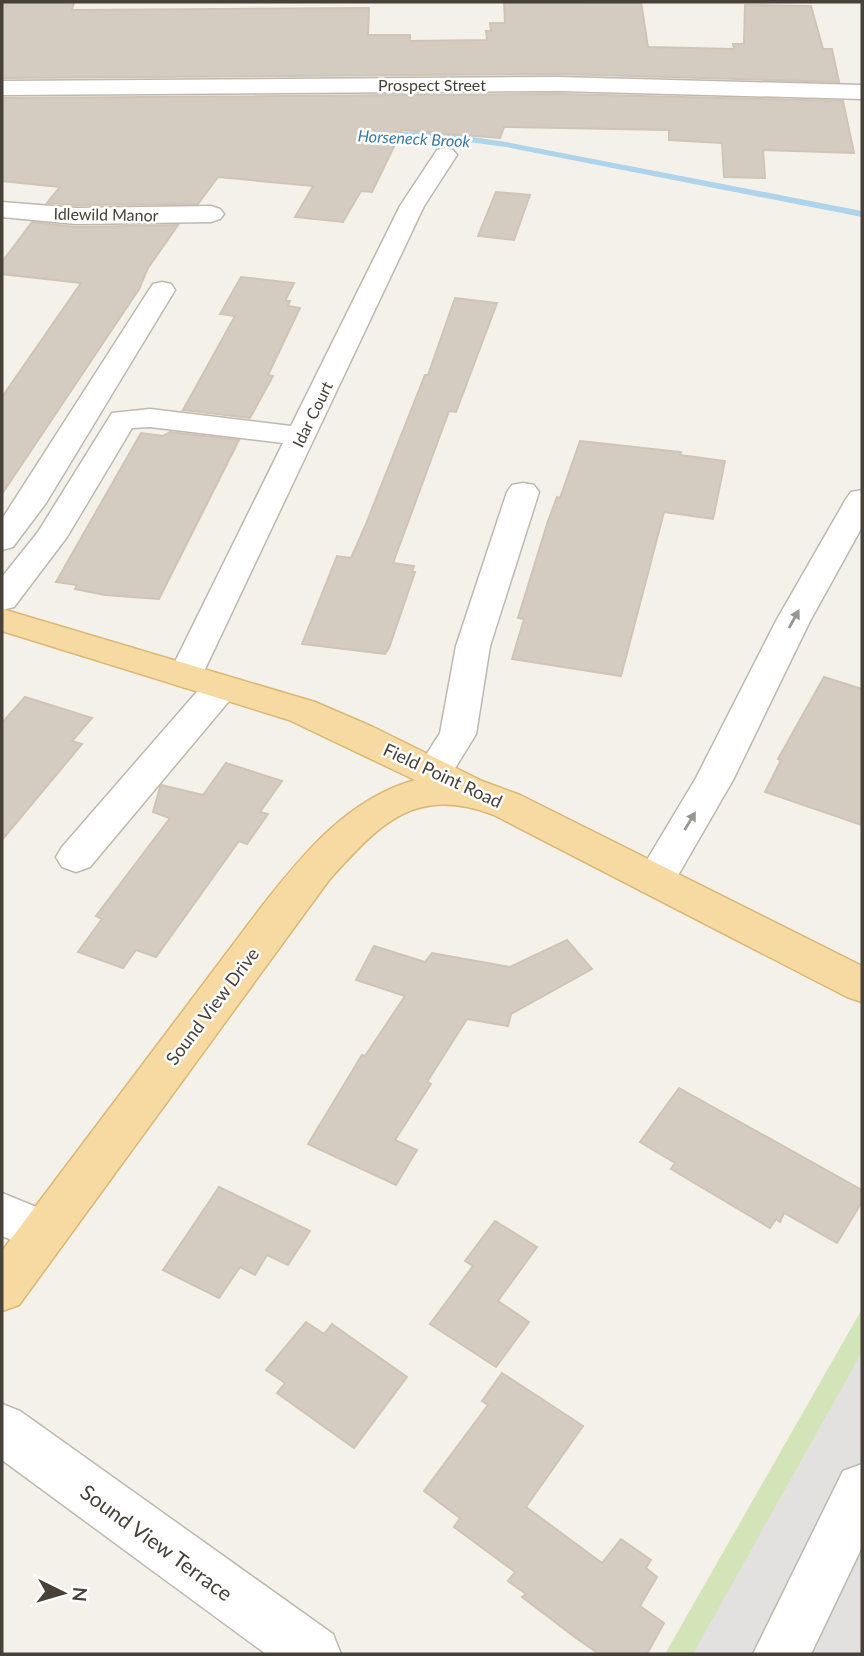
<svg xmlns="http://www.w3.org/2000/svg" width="864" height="1656" font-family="Lato,sans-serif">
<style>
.green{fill:#d2e4b8}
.parking{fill:#e3e1df}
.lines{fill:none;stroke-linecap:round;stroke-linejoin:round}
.stream{fill:#add4eb;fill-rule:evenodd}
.building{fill:#d5ccc1;stroke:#cfc4b5;stroke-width:2}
.minor-casing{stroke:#bfb8ae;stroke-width:3}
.major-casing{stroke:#dab773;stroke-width:3}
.minor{fill:#fff;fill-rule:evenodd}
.major{fill:#f6daa2;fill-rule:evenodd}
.oneway{fill:#9a9692}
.labels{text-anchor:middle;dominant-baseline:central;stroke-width:5;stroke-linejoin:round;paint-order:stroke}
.far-street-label{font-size:16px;fill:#484139;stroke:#fff}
.far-water-label{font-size:16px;font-style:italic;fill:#397aa3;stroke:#fff}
.street-label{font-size:18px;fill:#484139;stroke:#fff}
.near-street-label{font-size:21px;fill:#484139;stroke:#fff}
</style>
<rect width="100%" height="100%" fill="#f4f1eb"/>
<polygon class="green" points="862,1309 862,1654 665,1654"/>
<polygon class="parking" points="862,1352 862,1654 693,1654"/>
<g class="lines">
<polygon class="stream" points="381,131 446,133 506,142 862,211 862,217 506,147 446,139 378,136 377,134"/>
</g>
<g class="building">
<polygon points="2,2 74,2 72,10 369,8 368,35 410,35 410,41 487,40 486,31 491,31 490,23 505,23 504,3 641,2 648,47 734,49 733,44 744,44 745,5 811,6 823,49 832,49 839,82 559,74 2,78"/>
<polygon points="559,94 843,101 854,153 763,150 765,178 724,177 722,143 669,140 669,130 504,127 500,138 402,130 372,192 361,191 343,222 295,217 313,186 218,177 198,204 76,205 47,203 60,187 2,181 2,98"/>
<polygon points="496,192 530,195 514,240 478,236"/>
<polygon points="32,222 76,227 178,225 148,268 139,289 2,494 2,397 81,283 2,274 2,262"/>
<polygon points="241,277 294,283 285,301 290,301 288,306 300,308 268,375 273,376 250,418 183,410 235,316 220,314"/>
<polygon points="455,298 497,303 456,412 449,411 393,563 414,566 412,572 415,572 389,648 385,654 302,644 337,556 351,558 366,524 425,375 428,375"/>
<polygon points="170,432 239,440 159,599 105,595 75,589 77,585 56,582 141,433 163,436"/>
<polygon points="580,441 681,452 680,455 725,461 713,519 664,512 621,676 512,659 524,619 518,618 548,521 557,497 560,498"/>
<polygon points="824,677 862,689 862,825 765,792 781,760 778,759"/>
<polygon points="25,697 92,718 72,741 82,744 2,840 2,723"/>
<polygon points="226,763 282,781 260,812 268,814 247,844 239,841 156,957 136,950 123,968 78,952 102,919 96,916 170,818 153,812 160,787 162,785 203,795"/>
<polygon points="567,940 592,969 511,1014 508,1026 467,1019 427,1082 431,1084 395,1140 417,1150 396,1185 308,1144 362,1055 365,1056 405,996 356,980 374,946 425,962 432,953 510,967"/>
<polygon points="679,1088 862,1190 862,1202 837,1243 784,1213 780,1222 776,1219 770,1228 671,1169 675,1163 640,1142"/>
<polygon points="219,1187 310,1231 288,1265 267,1255 255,1275 240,1267 219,1298 163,1270"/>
<polygon points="495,1221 537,1247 498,1301 529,1322 496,1367 430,1324 473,1266 465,1261"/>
<polygon points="306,1322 324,1334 332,1324 407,1377 354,1448 277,1393 285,1383 266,1370"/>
<polygon points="502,1373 583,1426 526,1507 602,1563 621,1539 651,1560 646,1568 657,1577 640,1606 664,1623 647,1654 599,1654 576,1638 522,1597 526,1594 508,1581 515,1572 454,1527 460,1518 424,1491 488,1405 482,1401"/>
</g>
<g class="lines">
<g class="minor-casing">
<g id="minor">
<polygon points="559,77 862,85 862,99 559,91 2,95 2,81"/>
<polygon points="445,148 453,150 457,155 424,206 198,684 186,688 174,684 168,676 283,443 150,427 132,428 67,537 14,607 2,610 2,577 38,532 112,413 150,409 291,426 400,206 437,150"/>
<polygon points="2,202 76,208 211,206 220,209 224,214 220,219 211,222 76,224 2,217"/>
<polygon points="162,282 171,284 175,290 46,503 13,547 2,550 2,519 149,290 153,284"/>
<polygon points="523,483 534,485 539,492 490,646 476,734 446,783 433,787 420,783 414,774 440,733 456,646 507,492 512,485"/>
<polygon points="862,490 862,527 810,621 733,780 669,891 655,895 641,891 635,880 696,778 776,621 846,499 851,492"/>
<polygon points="221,675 234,679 239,687 234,695 90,867 76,872 62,867 56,857 62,847 208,679"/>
<polygon points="2,1193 61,1217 68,1232 61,1247 44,1253 2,1236"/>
<polygon points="2,1404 20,1411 333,1634 341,1654 266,1654 2,1460"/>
<polygon points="862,1464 862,1547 811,1654 753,1654 843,1471"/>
</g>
</g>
<g class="major-casing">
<path id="major" d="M2,609L315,702L373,727L482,781L520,795L862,966V1002L847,997L494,815C414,785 380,824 329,880L19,1305L2,1311V1251L259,910C301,856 347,799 415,780L289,720L2,631Z"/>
</g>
<use href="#minor" class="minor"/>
<use href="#major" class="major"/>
</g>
<defs><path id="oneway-solid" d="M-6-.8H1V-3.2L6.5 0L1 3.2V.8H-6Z" transform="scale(1.75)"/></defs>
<g class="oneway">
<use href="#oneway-solid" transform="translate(794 619) rotate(-61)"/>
<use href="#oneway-solid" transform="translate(690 821) rotate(-59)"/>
</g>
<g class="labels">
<g class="far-street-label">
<text x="432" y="84">Prospect Street</text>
<text transform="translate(106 214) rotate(1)">Idlewild Manor</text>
<text transform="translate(312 414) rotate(-64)">Idar Court</text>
</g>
<g class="far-water-label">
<text transform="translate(414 138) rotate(3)">Horseneck Brook</text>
</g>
<g class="street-label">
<text transform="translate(443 775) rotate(25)">Field Point Road</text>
<text transform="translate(212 1006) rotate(-53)">Sound View Drive</text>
</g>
<g class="near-street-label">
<text transform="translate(157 1542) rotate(36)">Sound View Terrace</text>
</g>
</g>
<rect width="864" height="1656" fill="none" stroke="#484139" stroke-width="7"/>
<g transform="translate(63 1593) rotate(95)" stroke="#ffffff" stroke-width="5" paint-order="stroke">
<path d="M0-5L12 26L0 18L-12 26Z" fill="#484139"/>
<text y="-10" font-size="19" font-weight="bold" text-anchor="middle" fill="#484139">N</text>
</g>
</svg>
